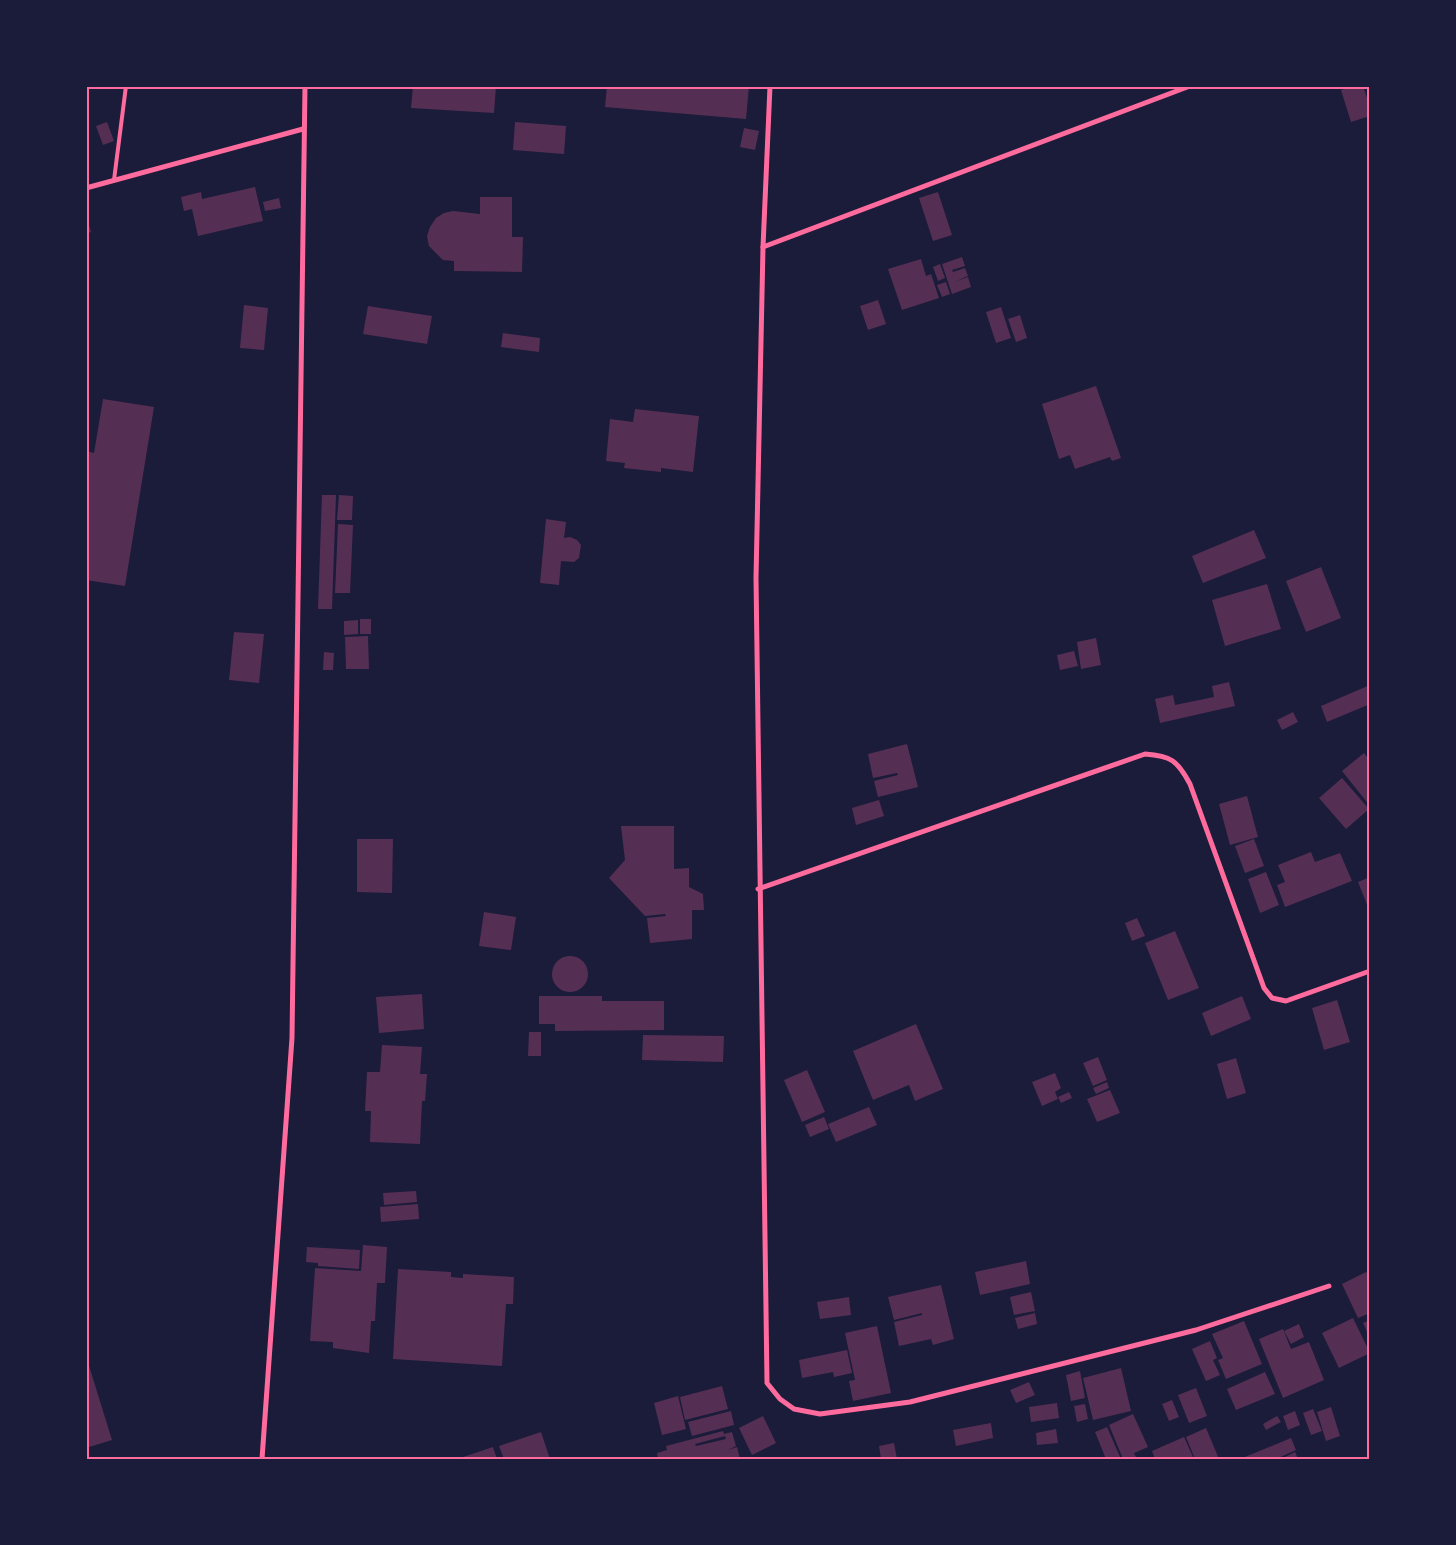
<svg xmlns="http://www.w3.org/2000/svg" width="1456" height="1545" font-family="Lato,sans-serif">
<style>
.building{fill:#542f53;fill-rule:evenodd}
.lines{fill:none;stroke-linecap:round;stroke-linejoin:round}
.service{stroke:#ff6b9d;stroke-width:4}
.minor{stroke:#ff6b9d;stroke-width:5}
.neatline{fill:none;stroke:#ff6b9d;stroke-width:2}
</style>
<rect width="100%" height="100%" fill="#1b1b3a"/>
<g class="building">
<polygon points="413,86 496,86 494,113 411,108"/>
<polygon points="607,86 749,86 746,119 605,107"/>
<polygon points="1351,86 1363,86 1370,107 1370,116 1351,122 1341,90"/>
<polygon points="107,122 114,141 103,145 96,126"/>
<polygon points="515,122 566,126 564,154 513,150"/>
<polygon points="744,128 759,131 755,150 740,147"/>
<polygon points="255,187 263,221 198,236 192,209 184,211 181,197 201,192 202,199"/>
<polygon points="938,192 952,235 933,241 919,198"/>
<polygon points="480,197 512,197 512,237 523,237 522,272 454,271 454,261 443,260 429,246 427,236 430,227 436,218 444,213 453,211 480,214"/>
<polygon points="279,198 281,208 265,211 263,202"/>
<polygon points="86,214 91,232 86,234"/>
<polygon points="962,257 965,266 952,270 953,272 965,268 968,276 954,282 968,277 971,287 952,294 942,264"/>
<polygon points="921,259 926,276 931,274 939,298 902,310 888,269"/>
<polygon points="940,264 945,278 938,281 933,267"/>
<polygon points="946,282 950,294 942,297 937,285"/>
<polygon points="878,300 886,324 868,330 860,306"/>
<polygon points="244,305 268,308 264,350 240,348"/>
<polygon points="368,306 432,316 427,344 363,334"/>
<polygon points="1001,307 1011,338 996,343 986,312"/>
<polygon points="1020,315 1027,338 1016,342 1008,319"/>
<polygon points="503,333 540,338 539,352 501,347"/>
<polygon points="1096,386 1121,458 1112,461 1110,457 1075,469 1070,455 1059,459 1042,404"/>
<polygon points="103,399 154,407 125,586 86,580 86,451 94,453"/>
<polygon points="635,409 699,416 693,472 661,468 661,472 624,468 625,463 606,461 610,419 633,422"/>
<polygon points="322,495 336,495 332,609 318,609"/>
<polygon points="339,495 353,496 352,520 337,520"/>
<polygon points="546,519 566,522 564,538 570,537 577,540 581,545 579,558 574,562 561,561 559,585 540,583"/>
<polygon points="338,524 353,525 350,593 335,593"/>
<polygon points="1254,530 1266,558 1203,583 1192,556"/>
<polygon points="1321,567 1341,618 1306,632 1286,581"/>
<polygon points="1267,584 1281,629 1225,646 1212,600"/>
<rect x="360" y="619" width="11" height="15"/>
<polygon points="358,620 358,634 344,635 344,621"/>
<polygon points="234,632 264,634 259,683 229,680"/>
<polygon points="368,636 369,669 346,669 345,637"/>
<polygon points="1096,638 1101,665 1081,669 1077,642"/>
<polygon points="1074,651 1078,666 1060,670 1057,655"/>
<polygon points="324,652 334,653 333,670 323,670"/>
<polygon points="1229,682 1235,706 1160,723 1155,699 1173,695 1175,705 1214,697 1212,686"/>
<polygon points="1370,685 1370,704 1327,722 1321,706"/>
<polygon points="1293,712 1298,722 1282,730 1277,720"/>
<polygon points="907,744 918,787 878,797 874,781 898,775 897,773 873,778 868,754"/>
<polygon points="1364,753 1370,761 1370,806 1342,771"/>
<polygon points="1342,778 1369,809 1346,829 1319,798"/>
<polygon points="1247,796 1258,837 1230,845 1219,804"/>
<polygon points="879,800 884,816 856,825 852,808"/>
<polygon points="621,826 674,826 674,869 689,868 689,887 703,894 704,910 692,910 692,939 650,943 647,918 666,916 665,914 645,916 609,878 625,860"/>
<polygon points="357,839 393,839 392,893 357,892"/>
<polygon points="1254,839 1264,866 1245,873 1235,846"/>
<polygon points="1311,852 1315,862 1340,853 1352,881 1285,907 1277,885 1285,882 1278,865"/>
<polygon points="1266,872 1279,905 1260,913 1248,879"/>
<polygon points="1370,877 1370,912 1358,882"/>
<polygon points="484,912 516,917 511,950 479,946"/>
<polygon points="1137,918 1145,936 1132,941 1125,923"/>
<polygon points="1175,931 1199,988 1168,1000 1145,943"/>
<circle cx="570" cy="974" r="18"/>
<polygon points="422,994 424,1029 379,1033 376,997"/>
<polygon points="539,996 602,996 602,1001 664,1001 664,1030 555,1031 555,1024 539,1024"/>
<polygon points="1242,996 1251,1019 1211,1036 1202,1013"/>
<polygon points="1337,1000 1350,1042 1324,1050 1312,1008"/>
<polygon points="916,1024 943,1089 915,1101 909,1085 873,1100 853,1051"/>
<polygon points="529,1032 541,1032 541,1056 528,1056"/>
<polygon points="643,1035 724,1036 723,1062 642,1060"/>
<polygon points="382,1045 422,1047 420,1074 427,1074 425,1101 422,1101 420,1144 370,1142 371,1111 365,1111 367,1072 380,1072"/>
<polygon points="1098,1057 1107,1080 1093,1086 1083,1063"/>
<polygon points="1236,1058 1246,1093 1227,1099 1217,1064"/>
<polygon points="807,1070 825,1112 802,1122 784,1080"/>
<polygon points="1055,1073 1061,1088 1055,1092 1058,1099 1042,1106 1032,1082"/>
<polygon points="1107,1082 1109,1088 1096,1094 1093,1088"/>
<polygon points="1110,1090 1120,1113 1097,1122 1087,1099"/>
<polygon points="1069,1092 1072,1098 1061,1103 1058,1097"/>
<polygon points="869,1107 877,1125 836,1142 828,1124"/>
<polygon points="824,1117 829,1129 810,1137 805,1125"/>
<polygon points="416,1191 417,1202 384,1205 383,1193"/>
<polygon points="418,1204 419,1219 381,1222 380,1207"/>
<polygon points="363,1245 387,1247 385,1283 377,1283 375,1321 371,1321 369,1353 333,1348 333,1342 310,1341 315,1268 361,1271"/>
<polygon points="307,1247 360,1250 359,1269 318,1266 318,1263 306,1262"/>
<polygon points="1026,1261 1030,1284 980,1295 975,1272"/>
<polygon points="398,1269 451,1272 451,1277 463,1278 463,1274 514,1277 513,1304 506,1304 502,1366 393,1359"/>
<polygon points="1366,1272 1370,1277 1370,1313 1358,1318 1342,1284"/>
<polygon points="941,1285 954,1339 933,1345 931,1339 899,1346 894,1322 922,1315 922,1313 894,1320 888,1297"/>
<polygon points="1031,1292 1035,1311 1014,1315 1010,1297"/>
<polygon points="849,1297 851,1315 820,1319 817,1302"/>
<polygon points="1035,1313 1037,1324 1018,1329 1015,1318"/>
<polygon points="1353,1318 1370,1353 1339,1368 1322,1333"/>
<polygon points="1370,1320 1370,1338 1363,1323"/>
<polygon points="1244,1321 1262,1364 1226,1379 1218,1360 1223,1358 1212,1334"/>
<polygon points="1299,1324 1304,1337 1291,1344 1284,1331"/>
<polygon points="877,1326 891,1393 853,1401 849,1381 855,1380 845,1333"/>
<polygon points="1283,1329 1291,1349 1309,1342 1324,1380 1283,1398 1259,1339"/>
<polygon points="1210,1341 1217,1358 1213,1360 1220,1375 1206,1381 1192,1349"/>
<polygon points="847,1350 852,1373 834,1377 833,1372 802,1378 799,1360"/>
<polygon points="86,1356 112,1440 86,1448"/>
<polygon points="1121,1368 1131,1411 1093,1420 1083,1378"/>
<polygon points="1080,1371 1085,1398 1071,1401 1066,1375"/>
<polygon points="1265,1372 1275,1394 1236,1410 1227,1389"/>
<polygon points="1029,1382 1035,1395 1016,1403 1010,1390"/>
<polygon points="722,1386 728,1409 685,1420 680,1397"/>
<polygon points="1196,1388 1207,1416 1189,1423 1178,1395"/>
<polygon points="678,1396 686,1429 662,1435 654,1403"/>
<polygon points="1172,1400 1179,1417 1169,1421 1162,1404"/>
<polygon points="1057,1403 1059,1418 1031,1422 1029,1407"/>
<polygon points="1085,1404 1088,1419 1077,1422 1074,1406"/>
<polygon points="1331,1407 1340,1436 1326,1441 1317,1412"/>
<polygon points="1313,1409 1322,1431 1311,1435 1303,1413"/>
<polygon points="731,1411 734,1425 692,1436 688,1422"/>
<polygon points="1295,1411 1300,1425 1288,1430 1283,1416"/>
<polygon points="1133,1414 1148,1447 1134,1453 1137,1459 1123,1459 1109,1425"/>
<polygon points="763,1416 776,1443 752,1455 739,1428"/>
<polygon points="1277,1416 1281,1422 1266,1430 1263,1424"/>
<polygon points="991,1423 993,1438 956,1446 953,1430"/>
<polygon points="1107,1427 1121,1459 1106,1459 1095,1432"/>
<polygon points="1206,1428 1219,1459 1195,1459 1186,1437"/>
<polygon points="1056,1429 1058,1443 1037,1445 1036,1433"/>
<path d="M723,1431L724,1434L732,1432L736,1446L728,1450L737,1447L740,1459H658L657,1453L667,1450L666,1446ZM725,1436L726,1439L696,1446L695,1444Z"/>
<polygon points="541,1432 550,1459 504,1459 499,1446"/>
<polygon points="1184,1437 1194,1459 1155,1459 1152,1451"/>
<polygon points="1291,1438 1296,1450 1276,1459 1240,1459"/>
<polygon points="894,1443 897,1459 881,1459 879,1446"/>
<polygon points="493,1447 497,1459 460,1459 460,1458"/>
<polygon points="1295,1452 1298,1459 1281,1459"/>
</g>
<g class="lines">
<polyline class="service" points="114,180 126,86"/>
<g class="minor">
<polyline points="770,86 763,247 756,578 767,1383 780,1399 794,1409 820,1414 910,1402 1196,1330 1329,1286"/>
<polyline points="86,188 303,129"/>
<polyline points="763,247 1190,86"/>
<path d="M758,889L1145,754C1171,756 1177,760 1190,784L1264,988L1272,998L1286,1001L1370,971"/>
<polyline points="262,1459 292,1038 305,86"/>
</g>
</g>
<rect width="1456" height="1545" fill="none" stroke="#1b1b3a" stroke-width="175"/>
<rect x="88" y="88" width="1280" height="1370" class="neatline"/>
</svg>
